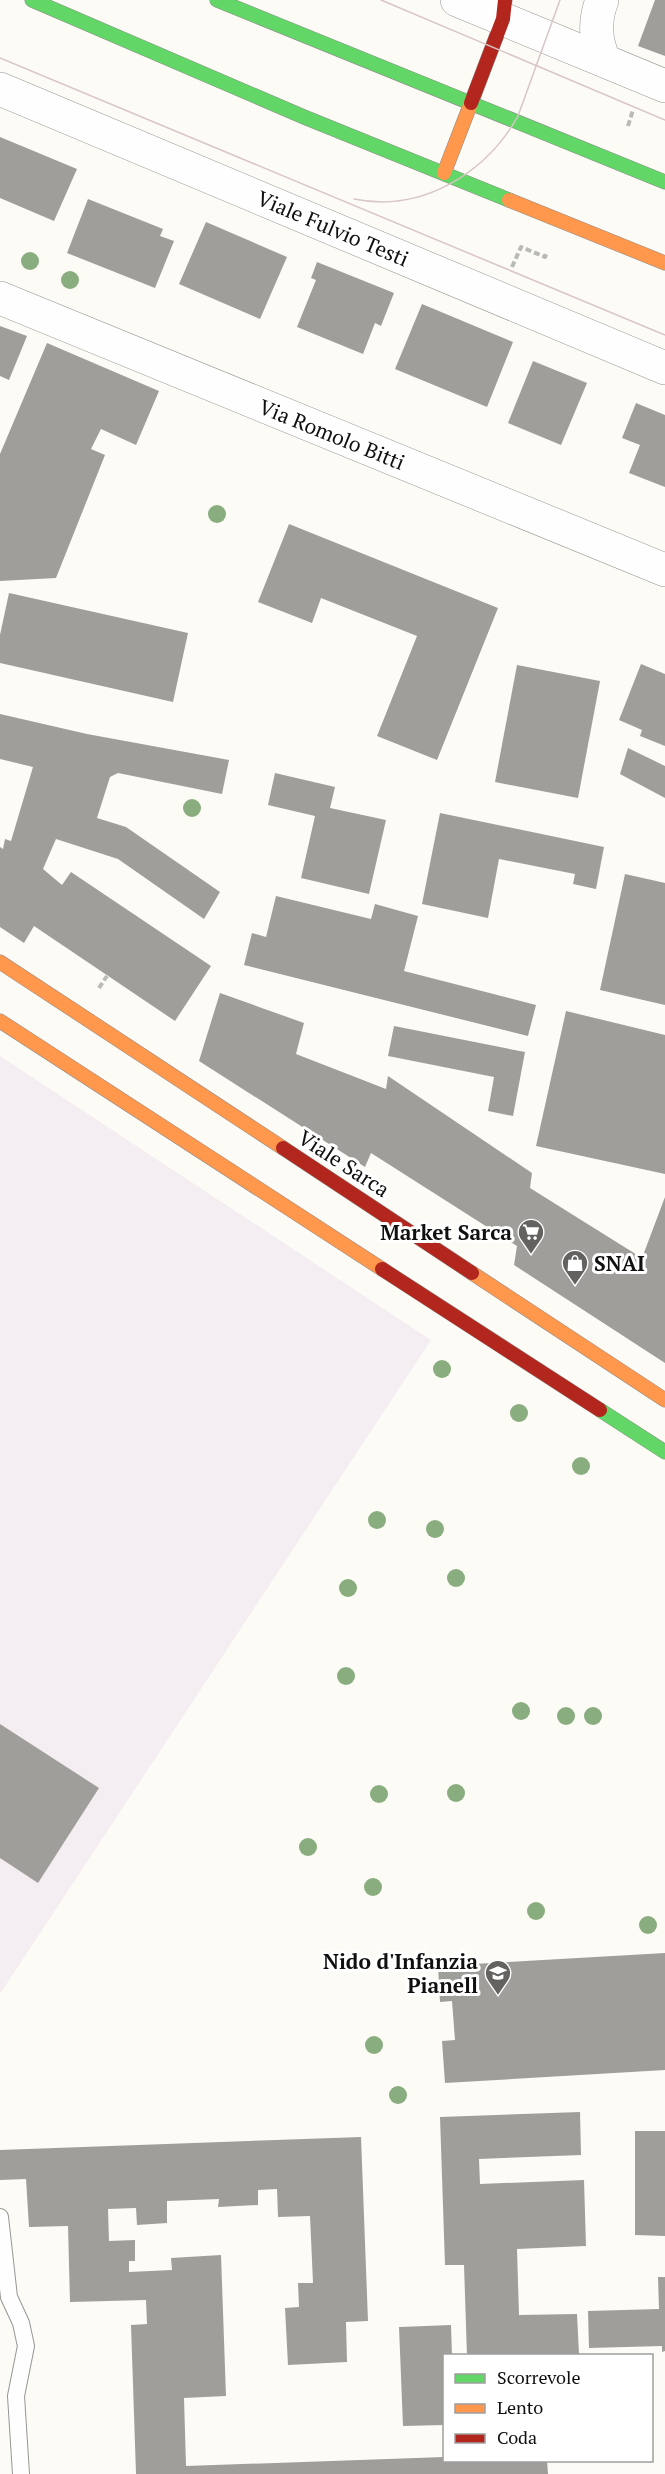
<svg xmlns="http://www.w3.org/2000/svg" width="665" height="2474" font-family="'PT Serif',serif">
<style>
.industrial{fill:#f4eef2}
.building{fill:#a09e9b}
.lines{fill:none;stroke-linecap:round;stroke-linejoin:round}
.lane-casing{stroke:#969694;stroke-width:18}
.street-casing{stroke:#969694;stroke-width:34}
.fast-casing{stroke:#8d8c8a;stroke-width:15}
.slow-casing{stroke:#8d8c8a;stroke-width:15}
.jam-casing{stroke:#8d8c8a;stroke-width:15}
.path{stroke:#b9b9b8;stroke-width:4;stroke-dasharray:6 3;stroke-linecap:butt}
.lane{stroke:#fffefe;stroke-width:16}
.street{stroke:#fffefe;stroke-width:33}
.fast{stroke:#63d668;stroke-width:14}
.slow{stroke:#ff974d;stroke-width:14}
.jam{stroke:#b3261e;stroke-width:14}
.tram{stroke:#d9c5c5;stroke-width:1.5}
.tree{fill:#89ad7e}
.labels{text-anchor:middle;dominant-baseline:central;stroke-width:6;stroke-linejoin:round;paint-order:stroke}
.street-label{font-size:21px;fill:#101010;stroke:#fff}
.poi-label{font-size:21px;font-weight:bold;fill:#101010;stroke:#fff;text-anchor:end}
</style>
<rect width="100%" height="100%" fill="#fcfbf6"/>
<polygon class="industrial" points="0,1056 431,1340 0,1994"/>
<g class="building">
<polygon points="655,0 665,0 665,56 638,46"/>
<polygon points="0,137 77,169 54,221 0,198"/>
<polygon points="88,199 163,229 160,236 174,241 155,288 67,253"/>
<polygon points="206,222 287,257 260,319 179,284"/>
<polygon points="317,262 394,293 381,326 375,323 363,354 297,327 316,280 311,278"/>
<polygon points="422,304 513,342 487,407 395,369"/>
<polygon points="0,326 27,336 9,380 0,376"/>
<polygon points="47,343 159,391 136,445 101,429 91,449 105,455 56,578 0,581 0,454"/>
<polygon points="533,361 587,383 561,445 508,423"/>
<polygon points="636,403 665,415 665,487 629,473 640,445 622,438"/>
<polygon points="289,524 498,608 437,760 377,736 417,636 321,598 312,623 258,602"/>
<polygon points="9,593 188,633 173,702 0,663 0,635"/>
<polygon points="641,664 665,674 665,746 640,736 642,730 619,720"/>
<polygon points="517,665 600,681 578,798 495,782"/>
<polygon points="0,714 87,734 229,760 222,794 118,773 110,777 97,818 126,827 220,892 204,919 118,859 56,839 43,869 62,885 71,872 211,966 175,1021 34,926 24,943 0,927 0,847 3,849 5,839 11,841 33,767 0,759"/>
<polygon points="628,748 665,766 665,798 620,774"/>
<polygon points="275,773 335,787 330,808 386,820 369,894 301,878 315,816 268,805"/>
<polygon points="440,813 604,847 596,889 573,884 575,874 499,859 488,918 422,904"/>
<polygon points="625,874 665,883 665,1005 600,990"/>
<polygon points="276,896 371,919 375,904 418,916 404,971 536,1005 528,1036 244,965 252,933 266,937"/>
<polygon points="220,993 304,1023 296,1054 386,1089 388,1076 532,1173 530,1188 642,1258 665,1197 665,1363 514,1265 517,1246 371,1153 365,1167 199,1061"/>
<polygon points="566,1011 665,1035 665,1174 536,1146"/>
<polygon points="394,1026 525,1052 513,1116 488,1111 494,1077 388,1056"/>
<polygon points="0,1724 99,1788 38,1883 0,1858"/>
<polygon points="665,1953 665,2070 445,2083 442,2041 455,2040 452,2001 440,2002 438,1966"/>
<polygon points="580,2112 581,2155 479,2159 480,2184 584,2180 586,2246 517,2249 519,2315 577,2314 579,2354 467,2356 464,2265 445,2265 440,2117"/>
<polygon points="635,2131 665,2131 665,2236 635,2235"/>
<polygon points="361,2137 368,2321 346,2322 347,2362 288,2365 285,2308 299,2307 298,2283 313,2283 310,2216 278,2217 277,2189 258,2190 258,2205 218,2207 219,2199 167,2201 167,2223 137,2225 136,2208 108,2209 109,2241 135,2240 135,2261 129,2261 129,2272 172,2270 171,2258 221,2255 226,2396 184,2398 186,2466 444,2457 444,2460 547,2460 548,2474 136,2474 131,2325 147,2324 146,2300 70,2302 68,2226 29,2227 26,2179 0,2180 0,2150"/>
<polygon points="658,2277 665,2277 665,2351 662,2352 662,2346 589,2348 588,2311 659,2309"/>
<polygon points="451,2325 452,2356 444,2356 444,2425 403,2426 399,2327"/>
</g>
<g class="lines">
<g class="lane-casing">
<polyline id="lane" points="0,2217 9,2297 21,2323 26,2346 16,2396 21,2474"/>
</g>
<g class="street-casing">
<g id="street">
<polyline points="457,0 665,86"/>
<path d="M602,0C594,22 595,39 604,60"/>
<polyline points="0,89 665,368"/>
<polyline points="0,298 665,570"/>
</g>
</g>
<g class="fast-casing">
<g id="fast">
<polyline points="32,0 304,117 509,200"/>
<polyline points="217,0 665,182"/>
<polyline points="600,1410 665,1452"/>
</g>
</g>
<g class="slow-casing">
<g id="slow">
<polyline points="444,173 471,103"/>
<polyline points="509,200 665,263"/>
<polyline points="0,962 283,1148"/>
<polyline points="0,1021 382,1269"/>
<polyline points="472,1273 665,1400"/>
</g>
</g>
<g class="jam-casing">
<g id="jam">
<polyline points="471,103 503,19 505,0"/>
<polyline points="283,1148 472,1273"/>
<polyline points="382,1269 600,1410"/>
</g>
</g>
<g class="path">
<polyline points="628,126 633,110"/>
<polyline points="512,267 521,247 545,257 547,252"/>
<polyline points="99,988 107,976"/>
</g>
<use href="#lane" class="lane"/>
<use href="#street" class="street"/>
<use href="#fast" class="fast"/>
<use href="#slow" class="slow"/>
<use href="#jam" class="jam"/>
<g class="tram">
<polyline points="381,0 665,120"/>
<polyline points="0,58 665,335"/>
<path d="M354,199C422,213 486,173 518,116L560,0"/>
</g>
</g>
<g class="tree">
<circle cx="30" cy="261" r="9"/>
<circle cx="70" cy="280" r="9"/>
<circle cx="217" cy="514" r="9"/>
<circle cx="192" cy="808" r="9"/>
<circle cx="442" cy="1369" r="9"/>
<circle cx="519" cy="1413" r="9"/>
<circle cx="581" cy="1466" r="9"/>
<circle cx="377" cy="1520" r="9"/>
<circle cx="435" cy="1529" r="9"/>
<circle cx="456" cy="1578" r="9"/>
<circle cx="348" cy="1588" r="9"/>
<circle cx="346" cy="1676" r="9"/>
<circle cx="521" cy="1711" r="9"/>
<circle cx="566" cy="1716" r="9"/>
<circle cx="593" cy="1716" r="9"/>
<circle cx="456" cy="1793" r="9"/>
<circle cx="379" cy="1794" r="9"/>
<circle cx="308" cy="1847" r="9"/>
<circle cx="373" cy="1887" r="9"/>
<circle cx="536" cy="1911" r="9"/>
<circle cx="648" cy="1925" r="9"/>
<circle cx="374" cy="2045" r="9"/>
<circle cx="398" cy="2095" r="9"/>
</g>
<defs>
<g id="supermarket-pin" transform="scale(1.35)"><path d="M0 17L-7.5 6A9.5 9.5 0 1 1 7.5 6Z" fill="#636260" stroke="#fff"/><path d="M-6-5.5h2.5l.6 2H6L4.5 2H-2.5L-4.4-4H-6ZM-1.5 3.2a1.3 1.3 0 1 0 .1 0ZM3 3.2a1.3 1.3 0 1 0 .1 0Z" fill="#fff"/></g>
<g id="shop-pin" transform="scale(1.35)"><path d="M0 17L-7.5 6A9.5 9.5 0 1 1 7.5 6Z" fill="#636260" stroke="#fff"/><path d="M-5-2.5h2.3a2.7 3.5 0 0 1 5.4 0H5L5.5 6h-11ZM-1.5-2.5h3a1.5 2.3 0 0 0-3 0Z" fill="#fff"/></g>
<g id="school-pin" transform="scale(1.35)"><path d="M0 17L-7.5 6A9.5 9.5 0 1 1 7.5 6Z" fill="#636260" stroke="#fff"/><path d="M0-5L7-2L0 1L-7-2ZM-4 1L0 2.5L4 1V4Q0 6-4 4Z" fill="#fff"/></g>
</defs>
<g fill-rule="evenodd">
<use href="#supermarket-pin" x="531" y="1232"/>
<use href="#shop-pin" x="575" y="1263"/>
<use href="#school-pin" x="498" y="1973"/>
</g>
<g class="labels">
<g class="street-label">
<text transform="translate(333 228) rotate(23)">Viale Fulvio Testi</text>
<text transform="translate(332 434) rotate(22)">Via Romolo Bitti</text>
<text transform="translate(344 1163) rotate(33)">Viale Sarca</text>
</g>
<g class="poi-label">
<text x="512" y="1232">Market Sarca</text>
<text x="594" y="1263" text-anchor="start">SNAI</text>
<text x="478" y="1961">Nido d'Infanzia<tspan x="478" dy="24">Pianell</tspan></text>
</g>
</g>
<rect x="443" y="2354" width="210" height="108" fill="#ffffff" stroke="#9f9f9f" stroke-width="1.5"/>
<rect x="455" y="2374" width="30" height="9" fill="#63d668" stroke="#9f9f9f" stroke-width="1.5"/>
<text x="497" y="2384" font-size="18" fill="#101010">Scorrevole</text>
<rect x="455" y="2404" width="30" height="9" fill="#ff974d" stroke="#9f9f9f" stroke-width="1.5"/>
<text x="497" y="2414" font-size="18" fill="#101010">Lento</text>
<rect x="455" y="2434" width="30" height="9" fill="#b3261e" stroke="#9f9f9f" stroke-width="1.5"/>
<text x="497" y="2444" font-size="18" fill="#101010">Coda</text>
</svg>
